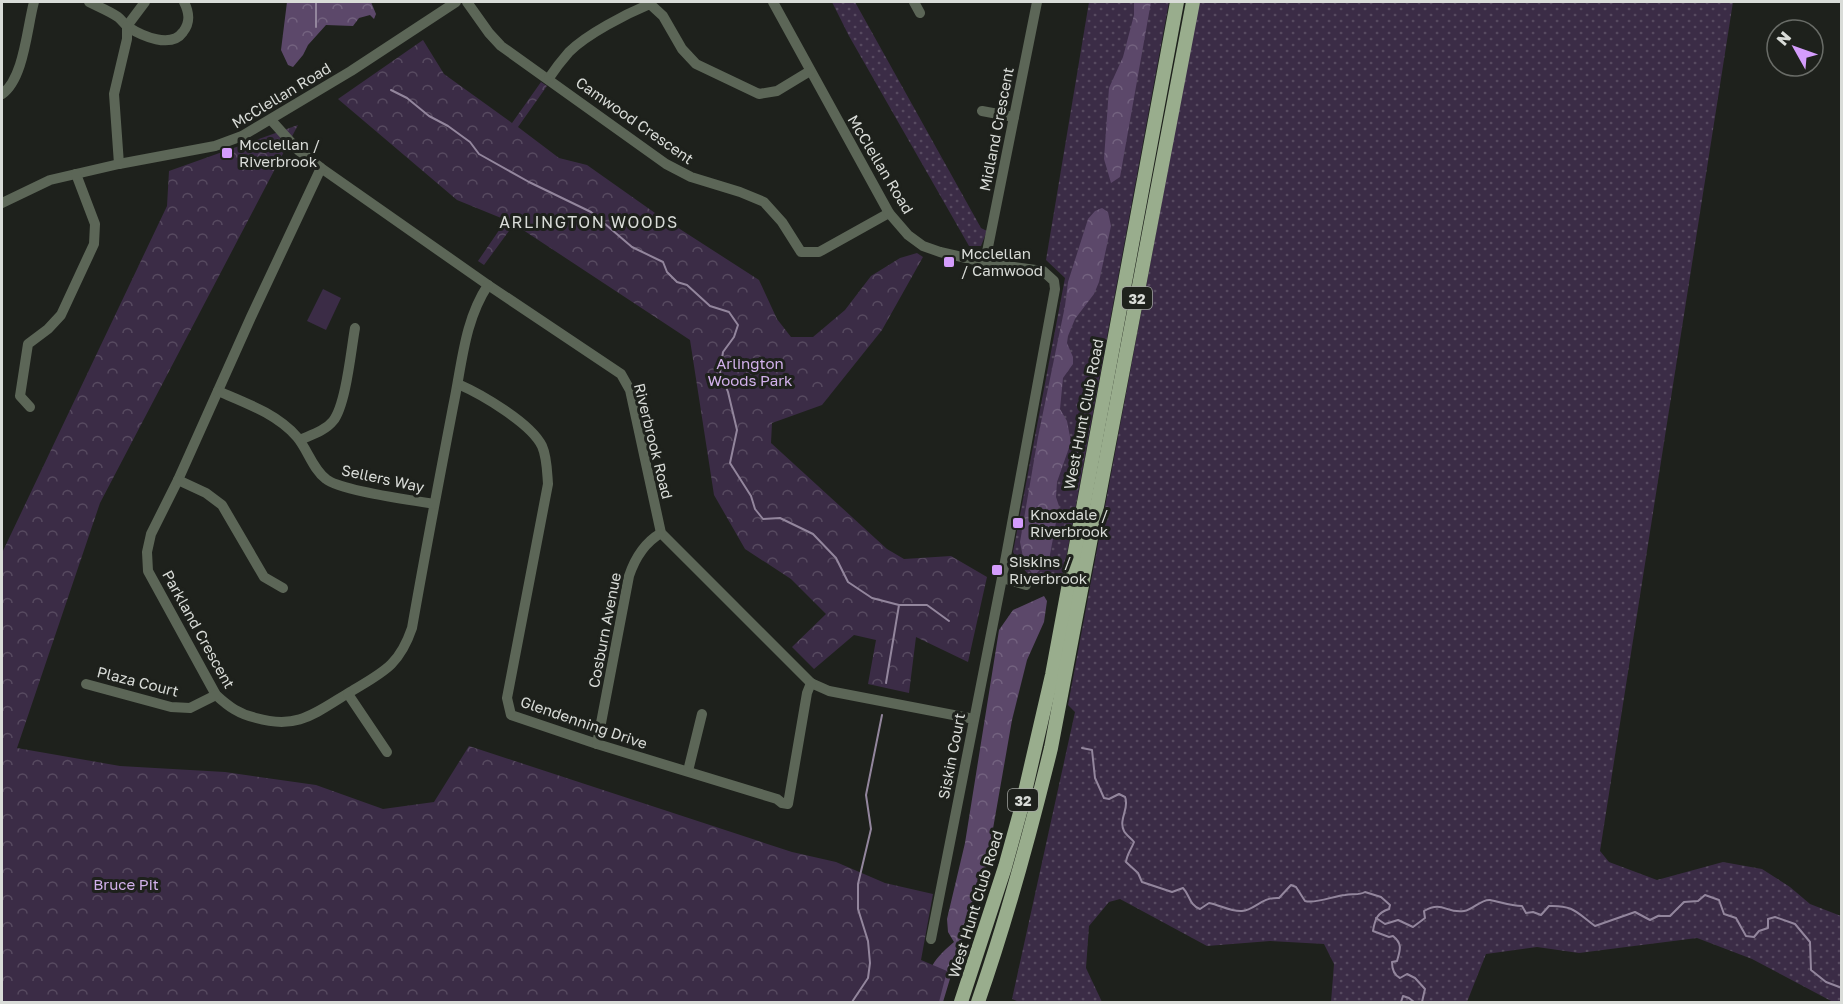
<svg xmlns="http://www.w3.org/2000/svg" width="1843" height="1004" font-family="'Golos Text',sans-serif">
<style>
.grass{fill:url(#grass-dots)}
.forest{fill:url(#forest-crowns)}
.park{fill:url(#park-crowns)}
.garden{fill:#3b2c46}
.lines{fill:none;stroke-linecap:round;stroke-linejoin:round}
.stream{stroke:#93869d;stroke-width:2}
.minor{stroke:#5c6657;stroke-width:10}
.major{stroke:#99ad8d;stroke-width:14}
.poi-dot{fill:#d49cfc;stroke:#1e211c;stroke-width:2}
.labels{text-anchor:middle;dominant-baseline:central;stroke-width:6;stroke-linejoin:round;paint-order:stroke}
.shield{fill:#1e211c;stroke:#a1a4a0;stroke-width:1.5}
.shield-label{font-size:14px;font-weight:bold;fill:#d9dcd8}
.street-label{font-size:15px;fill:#d9dcd8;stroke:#1e211c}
.poi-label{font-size:15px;fill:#d9dcd8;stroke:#1e211c;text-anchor:start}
.park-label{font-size:15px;fill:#d2b1eb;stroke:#1e211c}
.neighbourhood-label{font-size:16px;letter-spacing:1.5px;fill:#d9dcd8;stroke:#1e211c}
</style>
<defs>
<pattern id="grass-dots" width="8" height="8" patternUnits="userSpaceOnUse" patternTransform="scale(1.5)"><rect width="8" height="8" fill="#3b2c46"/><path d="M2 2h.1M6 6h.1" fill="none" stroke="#574a60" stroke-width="1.8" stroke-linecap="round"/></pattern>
<pattern id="forest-crowns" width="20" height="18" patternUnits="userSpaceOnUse" patternTransform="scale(1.5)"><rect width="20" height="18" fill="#5c486a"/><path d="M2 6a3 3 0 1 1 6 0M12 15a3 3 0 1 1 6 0" fill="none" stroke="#73627f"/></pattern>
<pattern id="park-crowns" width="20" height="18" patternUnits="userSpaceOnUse" patternTransform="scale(1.5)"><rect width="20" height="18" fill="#3b2c46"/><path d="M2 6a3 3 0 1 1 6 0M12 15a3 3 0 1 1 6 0" fill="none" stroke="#574a60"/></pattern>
</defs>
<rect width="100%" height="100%" fill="#1e211c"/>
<g class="grass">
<polygon points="832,2 855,2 981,228 987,231 981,246 969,246 849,36"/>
<path d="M1089,2H1169L1063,575L1060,581C1037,592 1023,570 1013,552L1065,278L1046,260Z"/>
<polygon points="1199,2 1733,2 1600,851 1609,862 1657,880 1723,862 1762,869 1790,887 1810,904 1841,916 1841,1002 1833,1002 1752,959 1697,938 1579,953 1537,947 1486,954 1467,1002 1331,1002 1334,964 1324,944 1270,941 1207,946 1120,899 1109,902 1089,926 1086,968 1102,1002 1019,1002 1012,999 1075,712 1068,705"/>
</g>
<g class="forest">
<polygon points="287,2 371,2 376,14 374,19 370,15 359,18 353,26 326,25 308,45 303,55 293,67 288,65 281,50"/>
<polygon points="1134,2 1151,2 1120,177 1111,183 1104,159 1109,88 1123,57 1134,15"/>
<polygon points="1102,208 1108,212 1111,226 1099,282 1094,294 1075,319 1068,336 1067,343 1073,357 1073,364 1063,378 1060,409 1067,421 1071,442 1057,482 1056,497 1059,506 1049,560 1034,576 1024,562 1020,542 1038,437 1065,306 1068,282 1088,219 1095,211"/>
<path d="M1044,596L1047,601L1044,622L1027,660L1012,720L983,886L968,919L943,1002H923C929,970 928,964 954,942L948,932L947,919L965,843L999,630L1013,610Z"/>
</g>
<g class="park">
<polygon points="423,40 444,74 512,123 541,82 547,86 518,127 559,158 587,165 655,213 759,280 777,319 791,337 813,337 845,310 871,276 900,258 917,253 923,257 882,330 822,405 772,423 771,443 887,549 904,559 951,556 987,577 968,662 916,637 909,693 868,684 876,640 854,635 814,669 792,647 826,614 791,579 745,549 714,495 690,340 514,224 484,265 478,261 506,220 457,200 338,99"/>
<polygon points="298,125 100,503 17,748 120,766 225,772 316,785 383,809 434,802 469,746 792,852 836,862 885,883 933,894 921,960 947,971 939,1002 2,1002 2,553 167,206 169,171"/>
</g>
<polygon class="garden" points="323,289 341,298 326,330 307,321"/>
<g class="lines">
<g class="stream">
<polyline points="316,2 316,27"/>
<polyline points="391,90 407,98 429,116 448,126 470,142 479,154 529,182 591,212 632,247 663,262 667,272 677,282 687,285 710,306 729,312 738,325 734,337 723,352 720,372 728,392 737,430 730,463 751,496 755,509 763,519 780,518 813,534 836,558 848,582 872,598 899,605 927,605 949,621"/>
<polyline points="886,683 899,605"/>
<path d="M1082,748L1092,750L1095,778L1104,798L1109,799L1119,794L1125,797C1130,808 1118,819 1124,831C1126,835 1131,838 1134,842C1131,850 1127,854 1126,862L1138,873L1142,882L1172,892L1183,888C1190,895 1189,905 1200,909L1209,903C1220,905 1231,912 1242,911C1255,910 1261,897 1279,898L1291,885L1296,887L1305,901C1316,904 1333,896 1345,895C1352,893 1358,896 1365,892L1381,897L1390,905L1389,909C1377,913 1375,919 1373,931L1389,937L1393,936C1403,944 1400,950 1397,961L1392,962C1392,969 1394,975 1400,978L1407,974L1415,978L1425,989L1422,1002"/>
<path d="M1376,918L1385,924L1398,920L1413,927L1425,918L1424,911C1443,900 1446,914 1464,911C1473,910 1481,899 1490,900C1501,902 1510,906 1522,906L1526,913L1533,912L1541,915L1549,906C1574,905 1577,913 1595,926L1635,912L1650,920L1658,916H1670L1684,902L1698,901L1705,895L1719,900L1724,914L1736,918L1746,936L1754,937L1759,931L1768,928V919L1775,917L1795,924L1810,942L1811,970L1826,982L1842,988"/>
<polyline points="852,1002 868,978 870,963 868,941 858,909 858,884 871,829 866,795 882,715"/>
<polyline points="1401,1002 1403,996 1409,998 1414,1002"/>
</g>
<g class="minor">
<path d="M89,2C99,7 109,11 118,17C122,20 124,24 128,27C142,36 171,49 183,32C191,22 189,12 184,2"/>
<polyline points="467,2 489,33 501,46 666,164 691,177 740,192 764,202 782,222 801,252 819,252 889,213"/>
<polyline points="773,2 889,213 908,235 923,246 940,252 993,264 1043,271 1054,281 1055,289 1002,578 931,939"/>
<polyline points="914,2 920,13"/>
<polyline points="127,26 145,2"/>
<path d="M549,78C555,69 562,60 569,52C587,34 626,14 650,4L663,16L682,49L696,64L759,94L777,91L810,71"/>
<path d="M2,94C24,79 27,27 34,2"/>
<polyline points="982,111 1014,117"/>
<polyline points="271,120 298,150 321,168 488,285 621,374 630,390 661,533 811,683 829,691 974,719"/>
<polyline points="119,164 114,94 127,39 127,26"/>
<path d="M321,168L251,317L178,480L151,534L147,552L148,571L216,695C229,707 239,714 256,718C298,730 315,713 350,692C383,672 399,666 412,628C425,554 439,480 453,407C462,365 464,321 488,285"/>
<polyline points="2,203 50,180 119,164 215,146 242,136 351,71 456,2"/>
<polyline points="985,262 1037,2"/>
<path d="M458,384C481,394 531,423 542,446C547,457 547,471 548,484L507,698L511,715L597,744L777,799L782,803L788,804L807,693L811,683"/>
<path d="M218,391C246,403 277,414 297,437C308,450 312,468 326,479C340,491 412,500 434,504"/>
<polyline points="30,407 20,396 28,344 48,329 61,315 94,244 95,224 76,174"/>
<path d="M300,440C311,435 325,431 333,421C346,405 351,350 355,328"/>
<polyline points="178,480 206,493 222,505 264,577 283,588"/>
<polyline points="1002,578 1026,585"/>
<polyline points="86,684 171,707 190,708 216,695"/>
<polyline points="348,694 387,752"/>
<path d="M597,744L629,576C635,558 644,543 661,533"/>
<polyline points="688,771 702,714"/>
</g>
<g class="major">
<polyline points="961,1002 1005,867 1021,809 1052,675 1177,2"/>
<path d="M978,1002C1007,919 1030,834 1051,748L1193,2"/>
</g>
</g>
<g class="poi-dot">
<rect x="221" y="147" width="12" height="12" rx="3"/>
<rect x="943" y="256" width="12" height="12" rx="3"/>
<rect x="1012" y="517" width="12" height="12" rx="3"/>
<rect x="991" y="564" width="12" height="12" rx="3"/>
</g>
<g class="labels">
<g class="shield">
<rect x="1122" y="287" width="30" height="22" rx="4.5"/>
<rect x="1008" y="789" width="30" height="22" rx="4.5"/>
</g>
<g class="shield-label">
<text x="1137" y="298">32</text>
<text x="1023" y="800">32</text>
</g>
<g class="street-label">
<text transform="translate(281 95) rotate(-31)">McClellan Road</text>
<text transform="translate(635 120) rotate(35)">Camwood Crescent</text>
<text transform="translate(996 129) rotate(-79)">Midland Crescent</text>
<text transform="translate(881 164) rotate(59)">McClellan Road</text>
<text transform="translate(1083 414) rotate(-79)">West Hunt Club Road</text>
<text transform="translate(654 441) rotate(76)">Riverbrook Road</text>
<text transform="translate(383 478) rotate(12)">Sellers Way</text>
<text transform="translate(199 629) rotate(61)">Parkland Crescent</text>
<text transform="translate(604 630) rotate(-79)">Cosburn Avenue</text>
<text transform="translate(138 681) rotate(14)">Plaza Court</text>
<text transform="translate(584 722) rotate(19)">Glendenning Drive</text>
<text transform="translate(951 756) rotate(-79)">Siskin Court</text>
<text transform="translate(975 904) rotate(-73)">West Hunt Club Road</text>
</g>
<g class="poi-label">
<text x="239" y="144">Mcclellan /<tspan x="239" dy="17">Riverbrook</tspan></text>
<text x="961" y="253">Mcclellan<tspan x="961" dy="17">/ Camwood</tspan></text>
<text x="1030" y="514">Knoxdale /<tspan x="1030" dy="17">Riverbrook</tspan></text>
<text x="1009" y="561">Siskins /<tspan x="1009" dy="17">Riverbrook</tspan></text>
</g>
<g class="park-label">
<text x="750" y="363">Arlington<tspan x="750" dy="17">Woods Park</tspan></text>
<text x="126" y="884">Bruce Pit</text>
</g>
<g class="neighbourhood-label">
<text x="589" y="222">ARLINGTON WOODS</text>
</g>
</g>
<rect width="1843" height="1004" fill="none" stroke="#d9dcd8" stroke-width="6"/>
<g transform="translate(1795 48) rotate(310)"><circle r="28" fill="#1e211c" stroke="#696c67" stroke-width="1.5"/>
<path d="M0-4.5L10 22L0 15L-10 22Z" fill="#d49cfc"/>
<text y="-9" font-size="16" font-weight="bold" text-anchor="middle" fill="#d9dcd8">N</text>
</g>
</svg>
